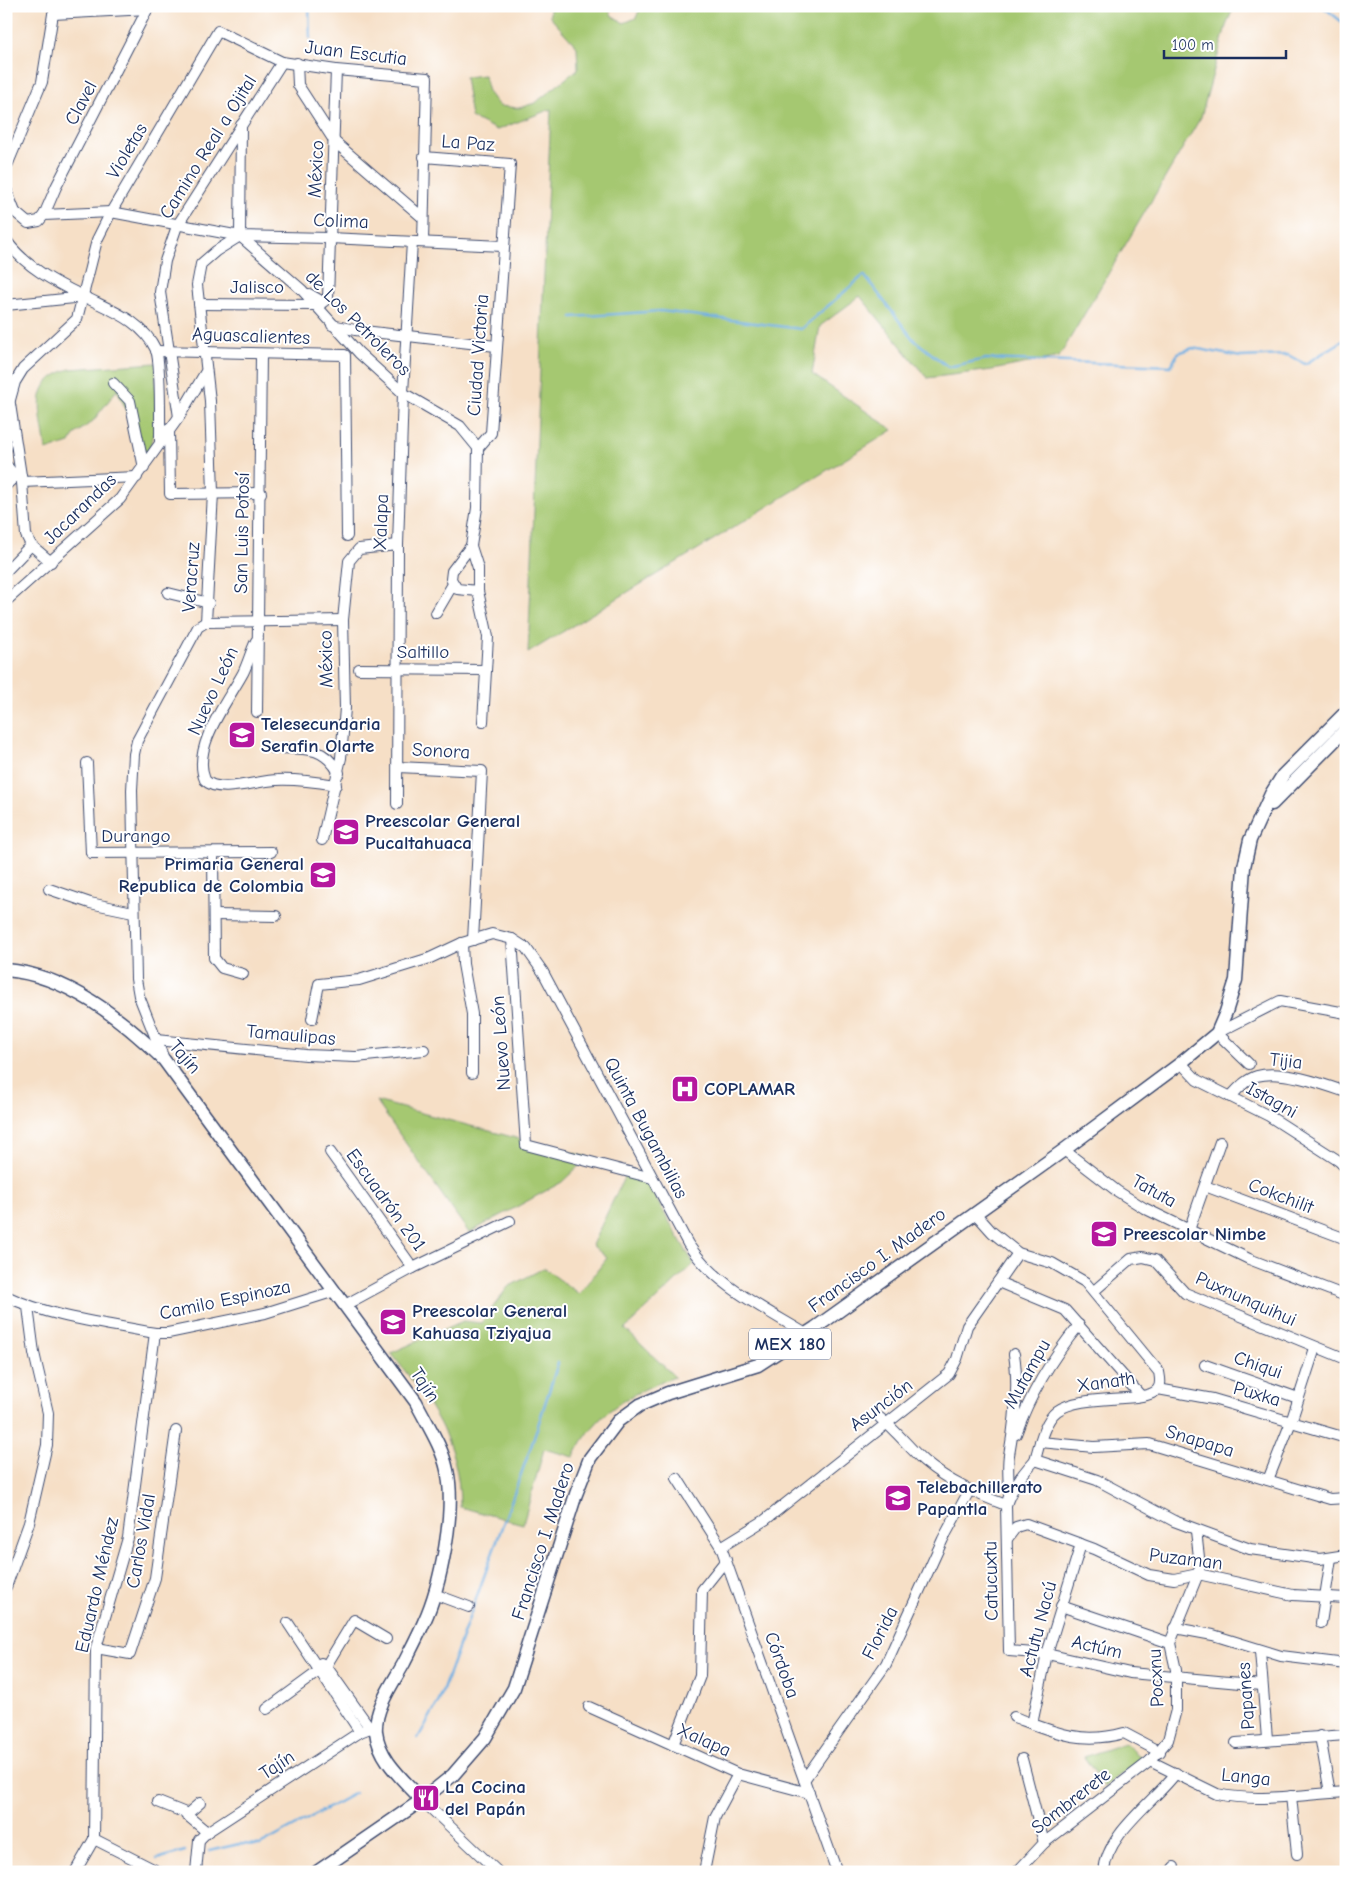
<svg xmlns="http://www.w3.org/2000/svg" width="1352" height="1878" font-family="'Comic Neue',sans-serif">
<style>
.green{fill:#a5c871;stroke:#607c68}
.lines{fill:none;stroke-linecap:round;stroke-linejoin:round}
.stream{stroke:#6eaee2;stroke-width:2.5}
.minor-casing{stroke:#3c496e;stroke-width:12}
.major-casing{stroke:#3c496e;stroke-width:15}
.minor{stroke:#fff;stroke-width:10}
.major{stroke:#fff;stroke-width:12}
.labels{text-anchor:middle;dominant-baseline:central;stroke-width:4;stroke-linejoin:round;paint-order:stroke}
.shield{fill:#fff;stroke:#5f6d8e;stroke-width:1}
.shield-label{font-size:18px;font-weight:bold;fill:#1b2f5e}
.street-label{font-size:19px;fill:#1b2f5e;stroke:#fff}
.poi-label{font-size:19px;font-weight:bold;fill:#1b2f5e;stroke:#fff;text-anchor:start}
</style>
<rect width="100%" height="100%" fill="#fff"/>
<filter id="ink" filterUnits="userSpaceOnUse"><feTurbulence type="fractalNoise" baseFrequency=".02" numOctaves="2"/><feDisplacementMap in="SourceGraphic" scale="10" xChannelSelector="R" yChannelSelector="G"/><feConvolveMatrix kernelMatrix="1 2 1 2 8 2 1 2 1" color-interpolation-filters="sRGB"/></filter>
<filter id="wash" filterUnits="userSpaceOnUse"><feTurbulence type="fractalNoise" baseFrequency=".0096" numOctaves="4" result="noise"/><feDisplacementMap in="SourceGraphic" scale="20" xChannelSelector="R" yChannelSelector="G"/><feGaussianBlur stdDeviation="1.12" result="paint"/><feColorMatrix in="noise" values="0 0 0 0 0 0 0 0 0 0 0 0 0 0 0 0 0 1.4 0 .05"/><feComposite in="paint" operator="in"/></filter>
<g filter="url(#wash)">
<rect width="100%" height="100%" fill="#f6dfc6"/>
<g class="green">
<polygon points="550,6 609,6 611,15 624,23 636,18 641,6 1234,6 1226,26 1201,117 1059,357 992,370 927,378 860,296 820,326 812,374 893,430 528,653 551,109 497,130 471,117 465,77 484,75 488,92 499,106 519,108 535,103 578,69 577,47 550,17"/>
<path d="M156,363L155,432L147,455L117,390L93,421L74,435L70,443L46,450C42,415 27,382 70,369Z"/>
<polygon points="376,1101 588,1157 562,1182 469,1233"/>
<path d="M628,1169L641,1173L694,1264L625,1329L675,1377C630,1393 595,1412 574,1457L544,1449L523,1524L460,1507C460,1441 430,1403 391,1353L463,1321L481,1323L508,1287L544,1268L579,1294L607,1258L592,1245Z"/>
<polygon points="1125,1743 1142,1758 1105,1787 1084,1757"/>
</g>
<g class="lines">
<g class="stream">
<polyline points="309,6 310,38"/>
<polyline points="1322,6 1346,25"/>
<polyline points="572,317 661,311 801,329 864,275 913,339 948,367 986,359 1171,366 1178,353 1193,348 1241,357 1288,355 1305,364 1346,339"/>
<polyline points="418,1738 439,1701 533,1441 558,1363"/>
<polyline points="209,1851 239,1844 260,1845 355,1793"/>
<polyline points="157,1859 185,1851"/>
</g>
</g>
</g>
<g filter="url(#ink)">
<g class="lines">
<g class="minor-casing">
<g id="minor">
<polyline points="53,14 148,9"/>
<polyline points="282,62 336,70 427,78 423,242"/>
<polyline points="297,63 298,85 335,142 422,217"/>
<polyline points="424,157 510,164 491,433 478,448 477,508 471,546 478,568 478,591 488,637 483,722"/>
<polyline points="6,168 42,82 53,14"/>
<polyline points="6,189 15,212 28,223 39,221 44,215 111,212 240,236 329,238 503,246"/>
<polyline points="44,215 56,187 149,6"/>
<polyline points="240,236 302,290 359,353 403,393 460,426 478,448"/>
<polyline points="240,236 241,125"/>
<path d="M6,240C24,266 56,283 83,296C110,310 142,320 156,350C161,363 160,425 160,442"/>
<polyline points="309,294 323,302 328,298 336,70"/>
<polyline points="199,304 314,305"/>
<polyline points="6,305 84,297"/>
<polyline points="332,325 355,330 496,346"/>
<polyline points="156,351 345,355 347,536"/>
<polyline points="6,378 22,482 26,535 31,545 51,562"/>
<polyline points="113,383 130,401 144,468"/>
<polyline points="10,400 15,382 23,369 77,319 97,240 111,212 218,31 282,62 177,226 165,261 160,292 179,417"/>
<polyline points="169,429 170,494 261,493"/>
<polyline points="6,465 15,476"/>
<polyline points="22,482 137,477"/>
<polyline points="6,485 20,472"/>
<polyline points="471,546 452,571 451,579 457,589 478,591"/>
<polyline points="6,571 31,545"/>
<polyline points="168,593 209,603"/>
<polyline points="6,601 120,499 179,417 205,373"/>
<polyline points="436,613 453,584"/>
<polyline points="206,622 213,493 210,401 197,285 201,264 216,251 240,236"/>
<path d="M256,641C251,651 248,663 243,673C228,701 191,747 205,780C218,795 259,780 277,780C297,779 317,782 336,785"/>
<polyline points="359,669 486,670"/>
<polyline points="257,712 261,354"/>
<path d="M273,748C302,749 323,744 339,773"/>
<polyline points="87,763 91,853 271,852"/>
<polyline points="398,767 482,771 473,940"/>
<polyline points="397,804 398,545 403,393 412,242"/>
<polyline points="322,840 341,758 345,708 343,620 349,561 359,549 398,545"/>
<polyline points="213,853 214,958 222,968 243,974"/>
<polyline points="49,889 90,903 133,912"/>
<polyline points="214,915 276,916"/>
<polyline points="512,939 526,1145 652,1178"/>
<polyline points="462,943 463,964 472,1014 472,1073"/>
<path d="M312,1019L319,984L359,980L430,958L462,943L492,934L512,939L526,948L543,972L688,1244C716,1286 764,1308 806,1334"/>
<polyline points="156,1040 306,1055 356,1057 424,1050"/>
<polyline points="164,1059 139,996 136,979 132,790 134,754 137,741 145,726 198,627 206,622 343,620"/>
<polyline points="1181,1063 1197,1080 1269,1116 1339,1161 1346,1168"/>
<polyline points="1249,1064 1217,1033 1280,1001 1346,1013"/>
<path d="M1230,1097C1238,1089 1246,1079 1257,1076C1281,1069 1323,1084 1346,1092"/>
<polyline points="1064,1150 1117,1191 1144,1208 1249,1259 1346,1296"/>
<polyline points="330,1152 413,1268"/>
<polyline points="1205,1186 1346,1239"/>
<path d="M975,1213L992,1232L1018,1253L1052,1263L1085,1282L1159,1372C1160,1378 1162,1385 1157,1390C1143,1404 1081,1393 1057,1411C1044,1421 1039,1446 1035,1460L1097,1480L1174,1521L1250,1549L1320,1559L1346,1555"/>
<polyline points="1189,1230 1220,1142"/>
<polyline points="998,1282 1065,1310 1141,1396"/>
<polyline points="1094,1291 1131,1259 1143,1257 1155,1260 1185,1293 1346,1359"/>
<path d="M6,1296C52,1318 105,1323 155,1333H168L265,1313L335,1291"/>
<polyline points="345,1305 413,1268 510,1221"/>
<polyline points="1205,1365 1298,1398"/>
<polyline points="1158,1389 1213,1399 1346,1438"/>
<path d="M880,1418C896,1430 909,1448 924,1461C949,1482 976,1494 1006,1505"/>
<path d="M1016,1434C1030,1394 1052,1358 1079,1325"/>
<polyline points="1040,1442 1094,1447 1149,1444 1330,1499 1346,1498"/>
<path d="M1035,1460C1023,1473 1011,1488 1006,1505L1009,1651L1047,1654L1130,1673L1262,1685"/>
<polyline points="677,1478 721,1547 837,1872"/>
<polyline points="1268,1480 1291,1422 1315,1348"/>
<path d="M1009,1494C1009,1482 1007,1467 1009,1455C1015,1422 1019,1386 1014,1354"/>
<polyline points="1007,1539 1016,1527 1026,1524 1094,1549 1149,1575 1174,1579 1198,1574 1293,1595 1346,1598"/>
<polyline points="721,1547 765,1520 949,1374 957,1359 967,1326 1018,1253"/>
<polyline points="6,1587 29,1523 47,1445 48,1413 34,1353 28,1307"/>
<polyline points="434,1594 469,1607"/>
<polyline points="1061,1606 1170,1643"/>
<polyline points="288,1623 360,1732"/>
<polyline points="1321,1623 1331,1558"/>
<polyline points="1175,1628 1213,1635 1281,1656 1346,1664"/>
<polyline points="96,1648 130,1654 155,1578 176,1431"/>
<polyline points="1260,1651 1267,1739"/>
<polyline points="321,1663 326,1666 370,1728"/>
<polyline points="589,1707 738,1774 809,1793"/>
<polyline points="267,1709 326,1666 354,1620 386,1639"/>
<path d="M1014,1717C1054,1732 1081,1745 1124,1733L1160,1752"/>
<polyline points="1032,1724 1047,1654 1081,1544"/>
<polyline points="1320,1736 1330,1793"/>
<polyline points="1236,1743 1346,1735"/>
<polyline points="673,1745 700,1676 702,1590 726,1560"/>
<polyline points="1022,1759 1044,1843"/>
<path d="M1150,1761L1217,1794C1259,1803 1303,1794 1346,1792"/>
<polyline points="804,1780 886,1664 943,1539 969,1491"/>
<polyline points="1291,1796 1297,1854"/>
<polyline points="422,1800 498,1872"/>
<polyline points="158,1802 183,1812 207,1832"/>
<polyline points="186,1815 200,1803"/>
<polyline points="94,1839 159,1872"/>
<polyline points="75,1872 94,1839 96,1648 128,1538 155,1333"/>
<polyline points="196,1872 199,1840 207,1832 360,1732 370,1728 376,1731"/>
<polyline points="704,1872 715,1817 738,1774"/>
<polyline points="1017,1872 1044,1843 1150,1761 1168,1740 1176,1710 1176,1670 1170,1643 1198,1574 1200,1566 1196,1531"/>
<path d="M1104,1872C1106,1834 1154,1802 1176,1773"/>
<polyline points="1170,1872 1174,1867"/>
</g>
</g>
<g class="major-casing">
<g id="major">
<polyline points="1272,804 1346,729"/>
<path d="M6,970C67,975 122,1019 164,1060L416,1402C427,1424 442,1446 447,1470C456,1510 441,1585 424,1622C418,1636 411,1649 404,1663C393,1683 374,1709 376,1732C379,1760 404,1780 422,1800"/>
<polyline points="317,1872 422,1800 453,1775 485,1738 514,1688 576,1494 590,1458 618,1421 640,1405 668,1393 758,1365 815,1328 1064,1150 1181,1063 1217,1033 1226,1012 1236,980 1244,867 1250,840 1271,794 1283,775 1346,712"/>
</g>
</g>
<use href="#minor" class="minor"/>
<use href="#major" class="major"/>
</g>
</g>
<defs>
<g id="school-square" transform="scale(1.4375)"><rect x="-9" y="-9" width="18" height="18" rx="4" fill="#b5179e" stroke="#fff"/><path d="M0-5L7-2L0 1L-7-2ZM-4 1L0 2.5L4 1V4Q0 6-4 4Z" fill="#fff"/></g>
<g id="hospital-square" transform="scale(1.4375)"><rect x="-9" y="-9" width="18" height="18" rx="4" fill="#b5179e" stroke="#fff"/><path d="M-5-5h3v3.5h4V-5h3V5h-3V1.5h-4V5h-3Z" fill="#fff"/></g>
<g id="university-square" transform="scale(1.4375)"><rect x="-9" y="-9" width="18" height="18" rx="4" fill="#b5179e" stroke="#fff"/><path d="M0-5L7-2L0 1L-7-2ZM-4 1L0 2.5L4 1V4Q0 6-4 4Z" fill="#fff"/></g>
<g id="restaurant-square" transform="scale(1.4375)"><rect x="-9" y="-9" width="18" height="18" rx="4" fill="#b5179e" stroke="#fff"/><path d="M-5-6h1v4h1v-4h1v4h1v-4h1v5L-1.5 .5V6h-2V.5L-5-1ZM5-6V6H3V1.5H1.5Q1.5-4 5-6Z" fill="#fff"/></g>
</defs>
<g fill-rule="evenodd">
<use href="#school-square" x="242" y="735"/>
<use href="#school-square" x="346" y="832"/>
<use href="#school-square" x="323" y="875"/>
<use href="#hospital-square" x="685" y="1089"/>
<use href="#school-square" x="1104" y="1234"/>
<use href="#school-square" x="393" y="1322"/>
<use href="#university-square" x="898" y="1498"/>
<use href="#restaurant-square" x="426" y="1798"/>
</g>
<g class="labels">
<rect class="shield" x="749" y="1328.5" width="82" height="31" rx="4"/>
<g class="shield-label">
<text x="790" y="1344">MEX 180</text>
</g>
<g class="street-label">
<text transform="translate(356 53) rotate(7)">Juan Escutia</text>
<text transform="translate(81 103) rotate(-62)">Clavel</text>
<text transform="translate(468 143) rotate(4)">La Paz</text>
<text transform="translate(208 147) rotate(-58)">Camino Real a Ojital</text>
<text transform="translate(127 151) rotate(-59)">Violetas</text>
<text transform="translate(316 169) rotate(-87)">México</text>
<text transform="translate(341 221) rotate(2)">Colima</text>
<text x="257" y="287">Jalisco</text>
<text transform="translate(358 323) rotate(45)">de Los Petroleros</text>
<text transform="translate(251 336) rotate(2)">Aguascalientes</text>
<text transform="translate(478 355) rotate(-86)">Ciudad Victoria</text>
<text transform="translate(80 509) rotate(-44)">Jacarandas</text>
<text transform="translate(381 522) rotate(-88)">Xalapa</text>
<text transform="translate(242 533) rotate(-89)">San Luis Potosí</text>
<text transform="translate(191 577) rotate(-86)">Veracruz</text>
<text x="423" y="652">Saltillo</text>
<text transform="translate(326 659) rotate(-91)">México</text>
<text transform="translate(213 691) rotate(-65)">Nuevo León</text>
<text transform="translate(441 751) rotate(3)">Sonora</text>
<text x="136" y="836">Durango</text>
<text transform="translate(291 1035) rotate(5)">Tamaulipas</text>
<text transform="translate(501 1043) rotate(-94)">Nuevo León</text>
<text transform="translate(185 1057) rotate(49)">Tajín</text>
<text transform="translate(1286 1061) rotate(6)">Tijia</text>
<text transform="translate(1272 1100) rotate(29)">Istagni</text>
<text transform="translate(646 1128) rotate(62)">Quinta Bugambilias</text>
<text transform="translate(1154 1191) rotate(29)">Tatuta</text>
<text transform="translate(1281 1196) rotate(21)">Cokchilit</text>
<text transform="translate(386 1200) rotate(54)">Escuadrón 201</text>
<text transform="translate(877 1260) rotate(-36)">Francisco I. Madero</text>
<text transform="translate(1246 1299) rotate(24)">Puxnunquihui</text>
<text transform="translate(225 1300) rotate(-12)">Camilo Espinoza</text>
<text transform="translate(1258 1365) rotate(19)">Chiqui</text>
<text transform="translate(1027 1374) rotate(-61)">Mutampu</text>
<text transform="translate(1106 1382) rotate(-8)">Xanath</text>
<text transform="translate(425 1385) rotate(57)">Tajín</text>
<text transform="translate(1257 1394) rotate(16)">Puxka</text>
<text transform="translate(881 1405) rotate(-37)">Asunción</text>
<text transform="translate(1200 1441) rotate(17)">Snapapa</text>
<text transform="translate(141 1541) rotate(-80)">Carlos Vidal</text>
<text transform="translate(543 1541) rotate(-72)">Francisco I. Madero</text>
<text transform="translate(1186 1559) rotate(7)">Puzaman</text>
<text transform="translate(991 1581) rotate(-91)">Catucuxtu</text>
<text transform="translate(97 1585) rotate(-77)">Eduardo Méndez</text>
<text transform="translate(1038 1629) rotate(-75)">Actutu Nacú</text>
<text transform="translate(880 1633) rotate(-63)">Florida</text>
<text transform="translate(1097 1647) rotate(13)">Actúm</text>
<text transform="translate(782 1665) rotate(70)">Córdoba</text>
<text transform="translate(1156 1678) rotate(-93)">Pocxnu</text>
<text transform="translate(1246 1696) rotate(-94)">Papanes</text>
<text transform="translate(704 1740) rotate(24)">Xalapa</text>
<text transform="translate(277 1765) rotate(-33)">Tajín</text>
<text transform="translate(1246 1777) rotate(6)">Langa</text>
<text transform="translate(1071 1801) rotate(-38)">Sombrerete</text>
</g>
<g class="poi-label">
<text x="261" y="724">Telesecundaria<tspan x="261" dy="22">Serafin Olarte</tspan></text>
<text x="365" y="821">Preescolar General<tspan x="365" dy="22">Pucaltahuaca</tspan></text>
<text x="304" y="864" text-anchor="end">Primaria General<tspan x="304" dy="22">Republica de Colombia</tspan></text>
<text x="704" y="1089">COPLAMAR</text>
<text x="1123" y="1234">Preescolar Nimbe</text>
<text x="412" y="1311">Preescolar General<tspan x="412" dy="22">Kahuasa Tziyajua</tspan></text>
<text x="917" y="1487">Telebachillerato<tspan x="917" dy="22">Papantla</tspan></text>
<text x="445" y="1787">La Cocina<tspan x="445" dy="22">del Papán</tspan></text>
</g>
</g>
<rect width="1352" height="1878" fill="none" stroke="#fff" stroke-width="25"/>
<path d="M1164 50v8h122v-8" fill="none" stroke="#1b2f5e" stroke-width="2.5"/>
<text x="1172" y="50" font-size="15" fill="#1b2f5e" stroke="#ffffff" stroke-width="4" paint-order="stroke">100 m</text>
</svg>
